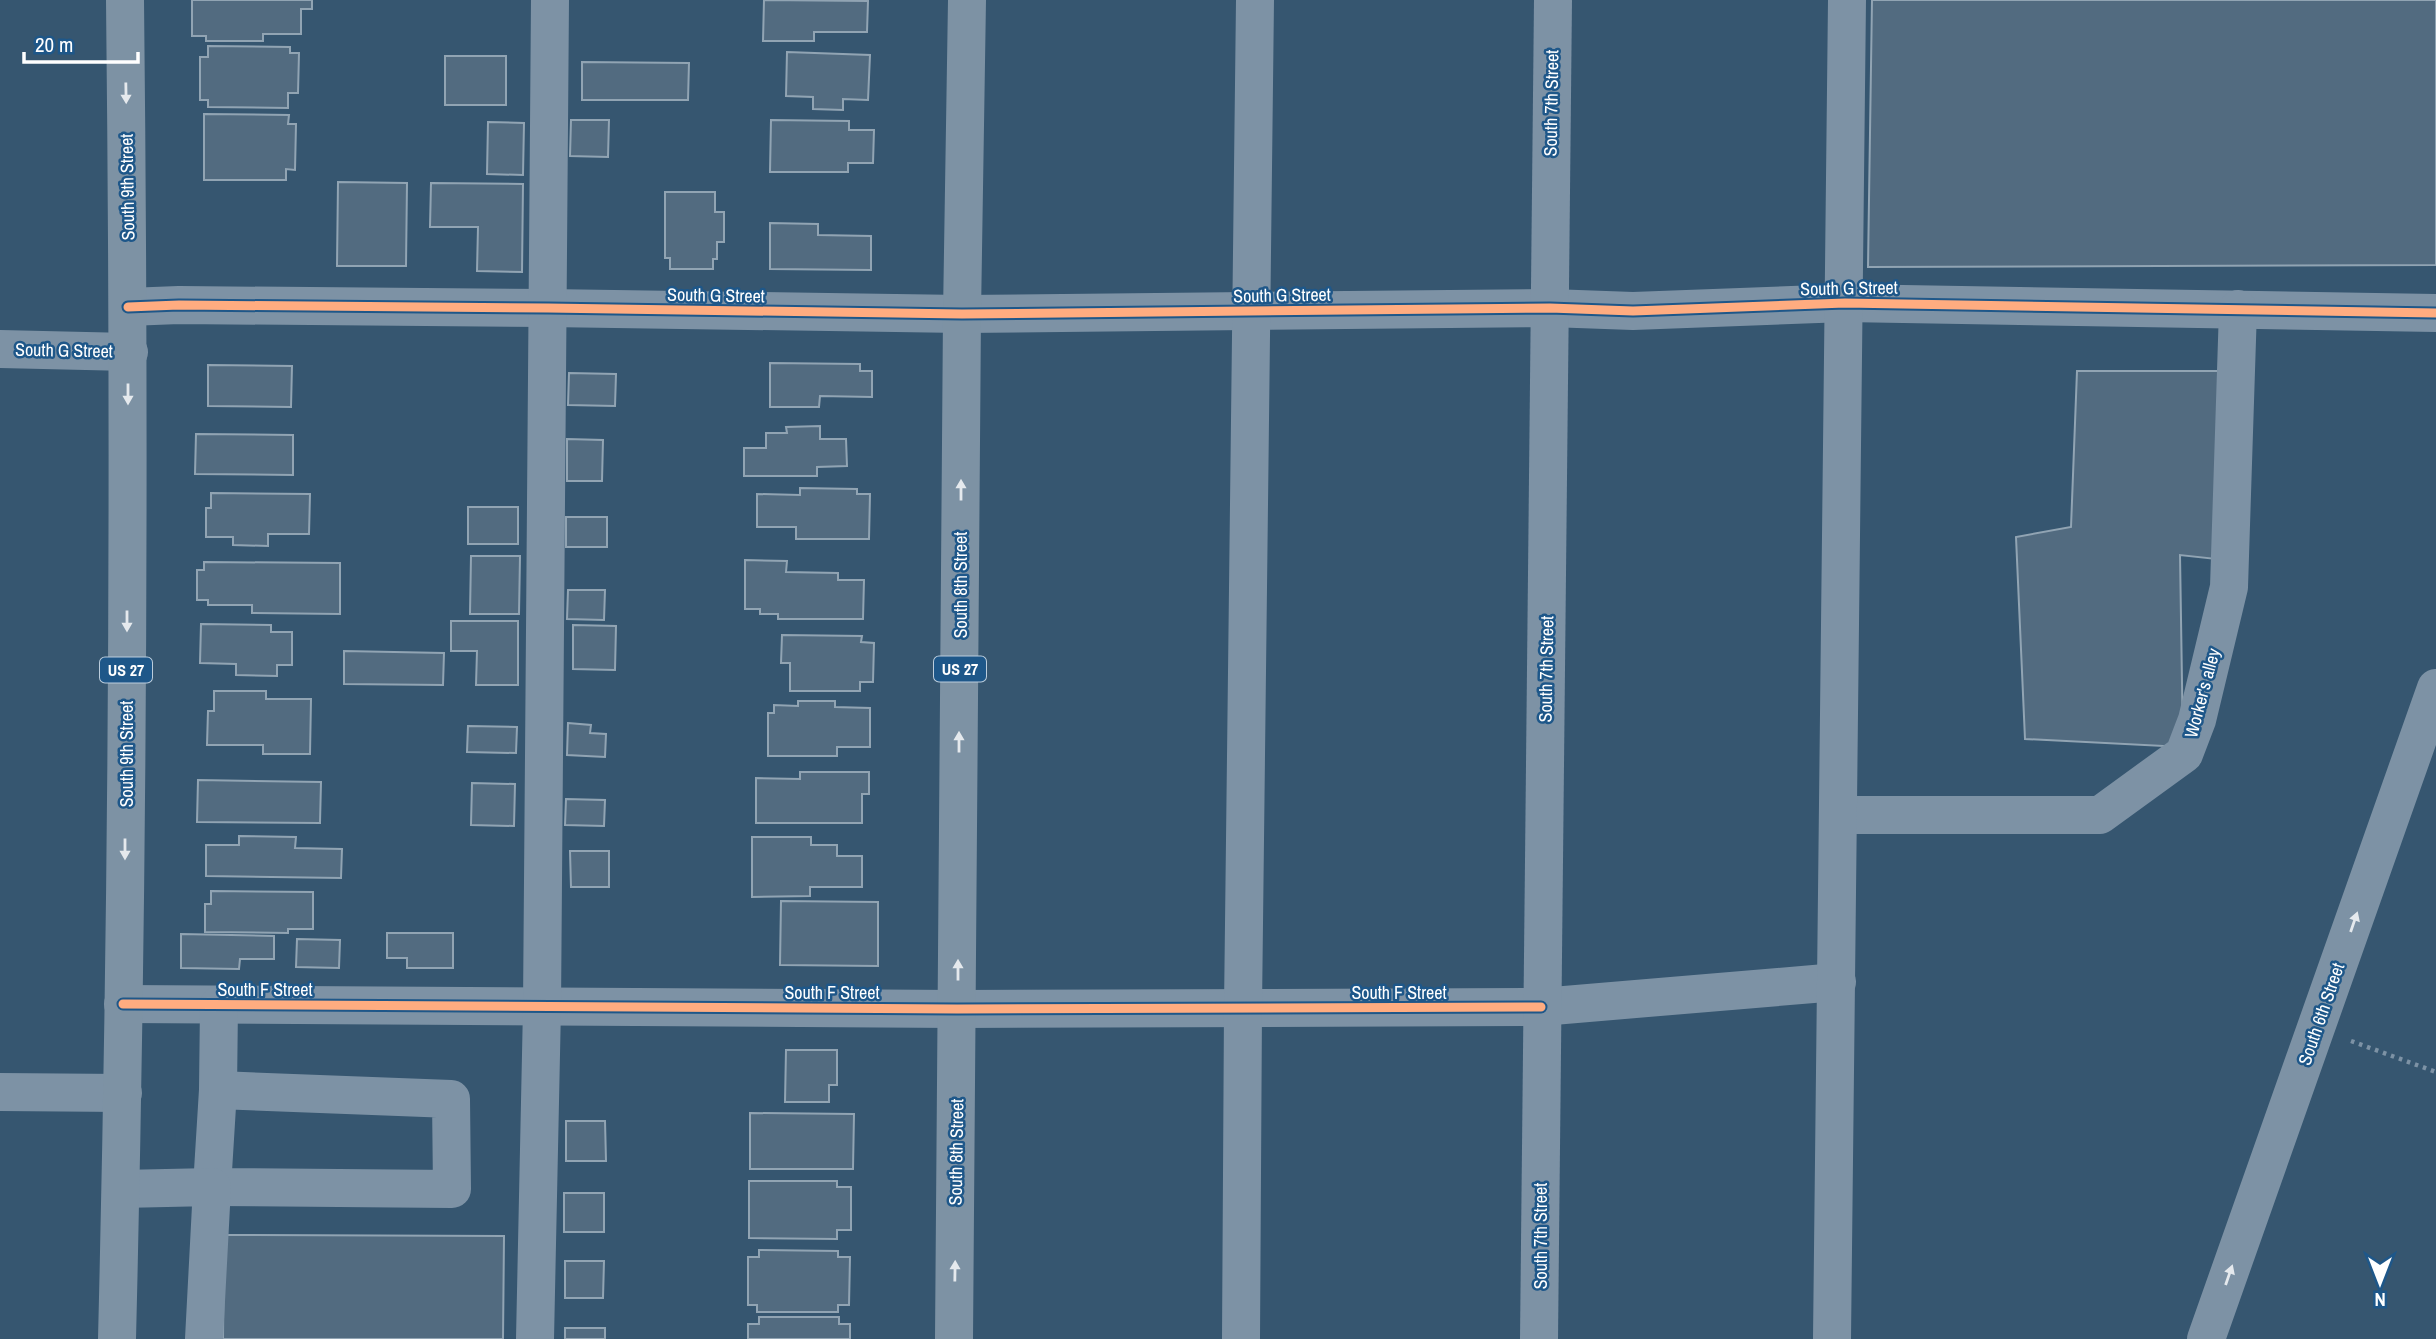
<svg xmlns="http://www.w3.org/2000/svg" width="2436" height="1339" font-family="'Archivo Narrow',sans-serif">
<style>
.building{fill:#526b80;stroke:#91a4b3;stroke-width:2}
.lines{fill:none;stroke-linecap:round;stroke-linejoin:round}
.path{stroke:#7d92a5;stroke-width:4.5;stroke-dasharray:3.5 5;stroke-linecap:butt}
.minor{stroke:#7d92a5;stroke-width:38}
.highway{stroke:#7d92a4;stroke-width:38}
.cycleway-casing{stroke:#1e5789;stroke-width:13}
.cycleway{stroke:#ffac80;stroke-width:9}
.oneway{fill:#e5e9ed}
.labels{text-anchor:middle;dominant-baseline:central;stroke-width:5;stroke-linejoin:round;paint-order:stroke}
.shield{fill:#1e5789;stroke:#bccddc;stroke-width:2}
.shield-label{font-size:16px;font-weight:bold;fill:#fff}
.street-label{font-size:18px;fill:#fff;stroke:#1e5789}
</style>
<rect width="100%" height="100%" fill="#365670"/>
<g class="building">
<polygon points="192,0 312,0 312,9 301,9 301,34 263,34 263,41 206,41 206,36 192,36"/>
<polygon points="764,0 868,1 867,32 814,32 814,41 763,41"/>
<polygon points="1872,0 2436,0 2436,265 1868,267"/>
<polygon points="208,46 290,47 290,53 299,53 298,93 288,93 288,108 208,107 208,100 200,100 200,57 208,57"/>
<polygon points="787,52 870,55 868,100 843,99 843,110 813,109 813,97 786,96"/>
<rect x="445" y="56" width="61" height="49"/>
<polygon points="582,62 689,63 688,100 582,100"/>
<polygon points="204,114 289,115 288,124 296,124 295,170 286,169 286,180 204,180"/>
<polygon points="571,120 609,120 608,157 570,156"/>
<polygon points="771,120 849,121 849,130 874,130 873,163 848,163 848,172 770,172"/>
<polygon points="488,122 524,123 523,175 487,174"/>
<polygon points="338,182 407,183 406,266 337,266"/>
<polygon points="431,183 523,184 522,272 477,271 478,227 430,227"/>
<polygon points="665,192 715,192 715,212 724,212 724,242 717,242 717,259 713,259 713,269 670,269 670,258 665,258"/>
<polygon points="770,223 818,224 818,235 871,236 871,270 770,269"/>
<polygon points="770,363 860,364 860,371 872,371 872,397 820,396 819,407 770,407"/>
<polygon points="208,365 292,366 291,407 208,406"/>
<polygon points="2077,371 2225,371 2225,560 2180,555 2183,747 2025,739 2016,537 2071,527"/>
<polygon points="569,373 616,374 615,406 568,405"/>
<polygon points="820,426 820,439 846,439 847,466 817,467 817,476 744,476 744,448 766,448 766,433 787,433 786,427"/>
<polygon points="196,434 293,435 293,475 195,474"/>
<polygon points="567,439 603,440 602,481 567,481"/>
<polygon points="800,488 857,489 857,494 870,494 869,539 796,539 796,527 757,527 757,494 800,495"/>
<polygon points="211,493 310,494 309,534 268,534 268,546 233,545 233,537 206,537 206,508 211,508"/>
<rect x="468" y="507" width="50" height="37"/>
<rect x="566" y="517" width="41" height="30"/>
<polygon points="471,556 520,556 519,614 470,614"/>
<polygon points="745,560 787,561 786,572 838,573 838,580 864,580 863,619 778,619 778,614 760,614 760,609 745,609"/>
<polygon points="204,562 340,563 340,614 252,613 252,605 208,605 208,600 197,600 197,570 204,570"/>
<polygon points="568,590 605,590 604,620 567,619"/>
<polygon points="451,621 518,621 518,685 476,685 477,651 451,651"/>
<polygon points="201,624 271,625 271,632 292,632 292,665 277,665 277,676 236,675 236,664 200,663"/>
<polygon points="573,625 616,626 615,670 573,669"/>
<polygon points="782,635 862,636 861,642 874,643 873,682 860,682 860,691 790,691 790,663 781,663"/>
<polygon points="344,651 444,653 443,685 344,684"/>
<polygon points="214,691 266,691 266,699 311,699 310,754 263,754 263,745 207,745 208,711 214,711"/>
<polygon points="798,701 835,701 835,707 870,708 870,747 837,747 837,756 768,756 768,713 774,713 774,705 798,706"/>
<polygon points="568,723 591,725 590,733 606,734 605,757 567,755"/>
<polygon points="468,726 517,727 516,753 467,752"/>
<polygon points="800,772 869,772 869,794 862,794 862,823 756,823 756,778 800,779"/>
<polygon points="198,780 321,782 320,823 197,822"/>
<polygon points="472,783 515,784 514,826 471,825"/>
<polygon points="566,799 605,800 604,826 565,825"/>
<polygon points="239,836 296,837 295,848 342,849 341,878 206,876 206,845 239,845"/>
<polygon points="752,837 811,837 811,845 837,845 837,856 862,856 862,887 810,887 810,896 752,897"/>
<polygon points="570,851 609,851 609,887 571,887"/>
<polygon points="211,891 313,892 313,929 288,929 288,933 205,932 205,904 211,904"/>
<polygon points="781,901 878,902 878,966 780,965"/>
<polygon points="387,933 453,933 453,968 407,968 407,958 387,958"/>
<polygon points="181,934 274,936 274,959 240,959 239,969 181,968"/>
<polygon points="297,939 340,940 339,968 296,967"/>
<polygon points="786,1050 837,1050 837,1085 829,1085 829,1102 785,1102"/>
<polygon points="750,1113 854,1114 853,1169 750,1169"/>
<polygon points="566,1121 605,1121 606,1161 566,1161"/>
<polygon points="749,1181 837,1181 837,1187 851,1187 851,1230 837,1230 837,1239 749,1238"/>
<rect x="564" y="1193" width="40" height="39"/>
<polygon points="224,1235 504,1236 503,1339 223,1339"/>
<polygon points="759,1250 838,1251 838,1257 850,1257 849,1305 838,1305 838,1312 757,1312 757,1305 748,1305 748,1257 759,1257"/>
<polygon points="565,1261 604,1261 603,1298 565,1298"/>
<polygon points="759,1317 839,1317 839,1324 850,1324 850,1339 748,1339 748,1324 759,1324"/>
<rect x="565" y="1328" width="40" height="11"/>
</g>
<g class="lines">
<polyline class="path" points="2351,1041 2436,1072"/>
<g class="minor">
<polyline points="128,307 179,305 548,308 962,314 1550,308 1633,311 1845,303 2436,313"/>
<polyline points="0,349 129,352"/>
<polyline points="1839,815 2100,815 2184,754 2197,720 2229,587 2238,309"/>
<polyline points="123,1004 957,1009 1541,1007 1837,982"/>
<polyline points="218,1090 212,1187 452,1189 451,1099 218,1090 219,1005"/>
<polyline points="0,1092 123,1093"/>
<polyline points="121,1189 212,1187 204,1339"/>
<polyline points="535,1339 542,1007 550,0"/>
<polyline points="1241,1339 1243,1008 1255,0"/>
<polyline points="1539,1339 1553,0"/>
<polyline points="1832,1339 1847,0"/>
<polyline points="2206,1339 2436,688"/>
</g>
<g class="highway">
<path d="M117,1339C128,893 130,446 125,0"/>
<polyline points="954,1339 962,314 967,0"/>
</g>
<g class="cycleway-casing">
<g id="cycleway">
<polyline points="128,307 179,305 548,308 962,314 1550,308 1633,311 1845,303 2436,313"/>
<polyline points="123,1004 957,1009 1541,1007"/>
</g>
</g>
<use href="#cycleway" class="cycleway"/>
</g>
<defs><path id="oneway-solid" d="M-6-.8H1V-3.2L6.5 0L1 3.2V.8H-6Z" transform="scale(1.75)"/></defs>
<g class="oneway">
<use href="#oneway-solid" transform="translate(126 93) rotate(89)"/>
<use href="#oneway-solid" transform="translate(128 394) rotate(90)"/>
<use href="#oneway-solid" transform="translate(961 490) rotate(-90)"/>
<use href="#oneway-solid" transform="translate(127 621) rotate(90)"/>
<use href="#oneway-solid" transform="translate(959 742) rotate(-90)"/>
<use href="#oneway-solid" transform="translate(125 849) rotate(90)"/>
<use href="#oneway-solid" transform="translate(2354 922) rotate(-71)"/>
<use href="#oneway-solid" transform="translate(958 970) rotate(-90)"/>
<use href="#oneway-solid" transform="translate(955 1271) rotate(-89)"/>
<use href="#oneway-solid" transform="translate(2229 1275) rotate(-71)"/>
</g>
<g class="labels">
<g class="shield">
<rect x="934" y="656.5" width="52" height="25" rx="5"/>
<rect x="100" y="657.5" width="52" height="25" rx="5"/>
</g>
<g class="shield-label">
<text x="960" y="669">US 27</text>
<text x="126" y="670">US 27</text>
</g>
<g class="street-label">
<text transform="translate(1551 103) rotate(-89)">South 7th Street</text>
<text transform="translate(127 187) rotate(-91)">South 9th Street</text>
<text transform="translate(1849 288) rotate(-1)">South G Street</text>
<text transform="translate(716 295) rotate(1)">South G Street</text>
<text transform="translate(1282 295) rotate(-1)">South G Street</text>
<text transform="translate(64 350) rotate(1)">South G Street</text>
<text transform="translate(960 585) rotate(-90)">South 8th Street</text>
<text transform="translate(1546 669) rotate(-89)">South 7th Street</text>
<text transform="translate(2202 693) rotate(-75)">Worker's alley</text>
<text transform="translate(126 754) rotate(-90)">South 9th Street</text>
<text x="265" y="989">South F Street</text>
<text x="832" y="992">South F Street</text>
<text x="1399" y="992">South F Street</text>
<text transform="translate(2321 1014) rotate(-71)">South 6th Street</text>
<text transform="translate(956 1152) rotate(-89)">South 8th Street</text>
<text transform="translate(1540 1236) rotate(-90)">South 7th Street</text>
</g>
</g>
<g transform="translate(2380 1283) rotate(180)" stroke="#1e5789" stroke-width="5" paint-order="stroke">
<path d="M0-5L12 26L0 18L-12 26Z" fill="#ffffff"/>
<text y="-10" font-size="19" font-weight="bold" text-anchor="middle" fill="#ffffff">N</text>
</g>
<path d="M24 52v10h114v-10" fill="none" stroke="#ffffff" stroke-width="3.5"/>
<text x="35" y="52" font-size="21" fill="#ffffff" stroke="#1e5789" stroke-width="5" paint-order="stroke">20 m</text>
</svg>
